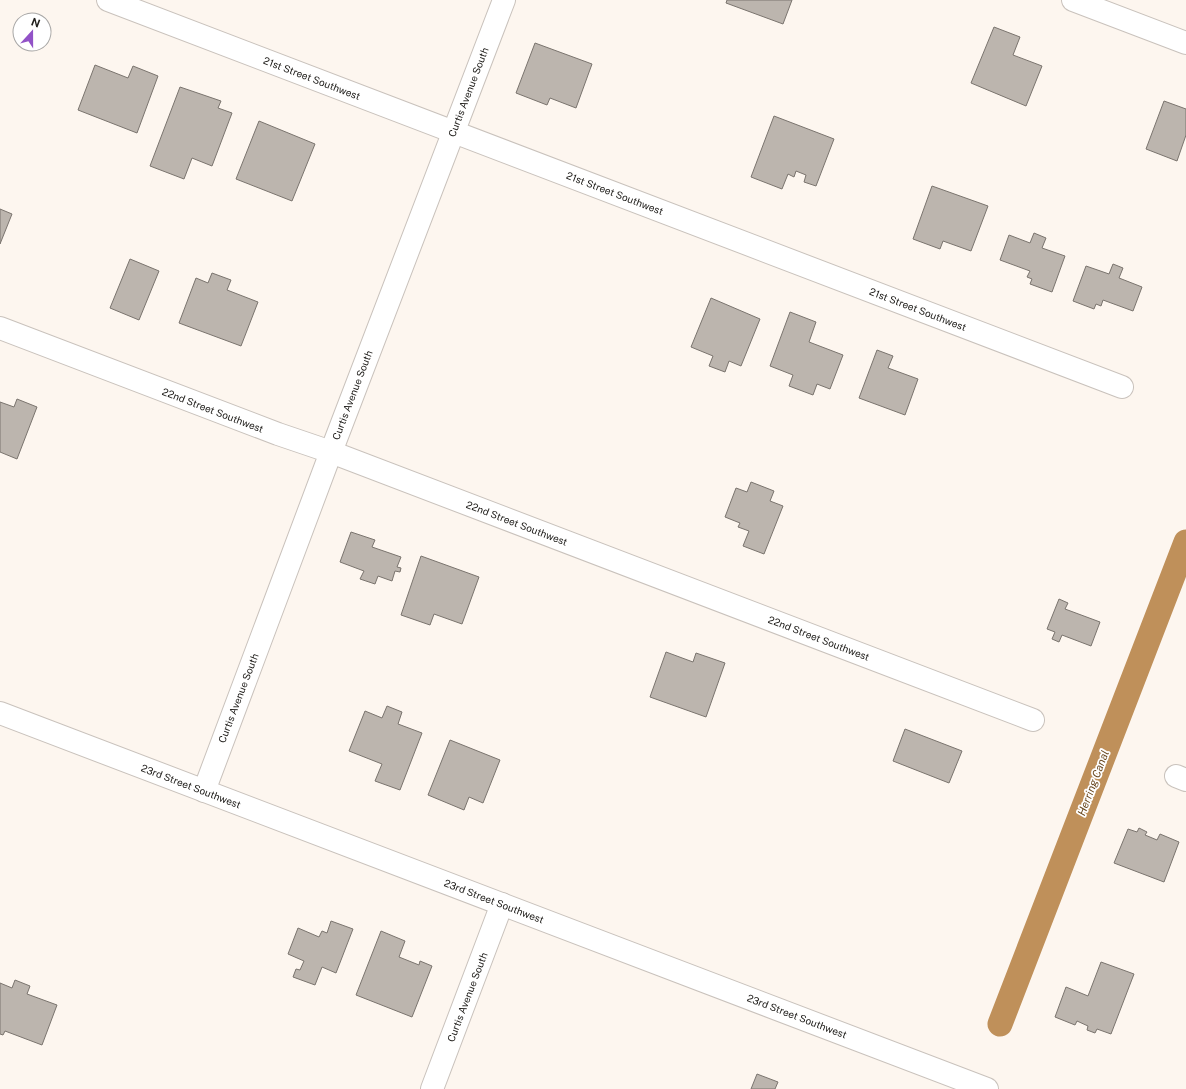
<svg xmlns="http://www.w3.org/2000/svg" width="1186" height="1089" font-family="'Public Sans',sans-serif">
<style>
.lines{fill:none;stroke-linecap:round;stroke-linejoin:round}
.canal{stroke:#bf905a;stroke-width:25}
.building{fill:#bcb5ae;stroke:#7a746e}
.minor-casing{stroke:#c9c2bc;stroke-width:24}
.minor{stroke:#fff;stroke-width:22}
.labels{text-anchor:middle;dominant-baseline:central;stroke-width:3.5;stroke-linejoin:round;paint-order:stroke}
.street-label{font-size:10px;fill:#22201d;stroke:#fff}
.water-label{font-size:11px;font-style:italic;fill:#66441b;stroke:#fff}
</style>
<rect width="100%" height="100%" fill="#fdf6ef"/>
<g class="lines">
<polyline class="canal" points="1000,1024 1186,542"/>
</g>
<g class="building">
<polygon points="727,0 792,0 783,24 726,3"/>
<polygon points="994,27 1020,37 1013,55 1042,66 1026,106 971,83"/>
<polygon points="535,43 592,64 576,108 550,98 547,105 516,93"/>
<polygon points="95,65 128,78 133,66 158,76 137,133 78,110"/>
<polygon points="180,87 221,101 218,108 232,113 212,166 192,158 184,179 150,166"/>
<polygon points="1164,101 1186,109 1186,135 1177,161 1146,149"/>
<polygon points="774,116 834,139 816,186 804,182 806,175 796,171 794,177 788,174 782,189 751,177"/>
<polygon points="259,121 315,144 292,201 236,179"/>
<polygon points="932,186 988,206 971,251 943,241 940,249 913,239"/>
<polygon points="0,209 12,214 0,244"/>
<polygon points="1034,233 1046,238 1042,248 1065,256 1052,292 1030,284 1032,279 1027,277 1030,271 1000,260 1009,235 1030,243"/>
<polygon points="130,259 159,271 139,320 110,308"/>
<polygon points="1113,264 1123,268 1119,278 1142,287 1133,311 1103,300 1101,306 1096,304 1094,309 1073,301 1086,266 1109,274"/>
<polygon points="212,273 231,280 227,290 258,302 241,346 179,323 196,278 208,283"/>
<polygon points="711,298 760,319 741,366 729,361 725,372 709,366 713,356 691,347"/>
<polygon points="790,312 816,322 809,342 843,355 830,389 817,384 813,395 789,386 793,375 770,366"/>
<polygon points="877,350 893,356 888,368 918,379 905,415 859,398"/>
<polygon points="17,399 37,407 17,459 0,452 0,402 14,407"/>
<polygon points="751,482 774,491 770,501 783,506 764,554 743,546 749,531 738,527 740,523 725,517 736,488 747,492"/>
<polygon points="351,532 375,540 372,547 401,557 397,567 401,568 400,572 395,571 392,581 378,576 375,584 360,579 364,571 340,562"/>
<polygon points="421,556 479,577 462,624 434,614 430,625 401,615"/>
<polygon points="1059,599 1068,603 1065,609 1100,622 1091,646 1062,635 1059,642 1052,639 1055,632 1047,629"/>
<polygon points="666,652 693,662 696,653 725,663 706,717 650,697"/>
<polygon points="387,706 402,712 398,724 422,733 400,790 375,781 382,764 349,751 365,711 382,718"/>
<polygon points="905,729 962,751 949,783 893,761"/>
<polygon points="450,740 500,760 483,803 469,797 464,810 428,795"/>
<polygon points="1139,828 1147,832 1145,835 1157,840 1160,834 1179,842 1164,882 1114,863 1128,829 1137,832"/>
<polygon points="331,921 353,929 336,973 322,967 315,985 293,977 296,969 300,970 304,961 288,954 298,928 319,937 322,931 327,933"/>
<polygon points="381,931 405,941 399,957 419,965 420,961 432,966 412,1017 356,995"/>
<polygon points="1101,962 1134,974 1111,1034 1097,1029 1095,1033 1087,1030 1088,1026 1077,1021 1075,1025 1055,1017 1066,987 1088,996"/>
<polygon points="15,980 30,986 27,994 57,1005 42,1045 5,1031 3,1035 0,1034 0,983 12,988"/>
<polygon points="757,1074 778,1082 775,1089 751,1089"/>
</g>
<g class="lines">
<g class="minor-casing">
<g id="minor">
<polyline points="108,0 1122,387"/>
<polyline points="1073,0 1186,43"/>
<polyline points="0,328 278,434 331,452 1033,720"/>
<polyline points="0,713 987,1089"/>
<polyline points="1176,776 1186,780"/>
<polyline points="204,791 331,452 504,0"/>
<polyline points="432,1089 502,904"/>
</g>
</g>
<use href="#minor" class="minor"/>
</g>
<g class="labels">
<g class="street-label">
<text transform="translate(312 78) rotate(21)">21st Street Southwest</text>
<text transform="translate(468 92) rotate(-69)">Curtis Avenue South</text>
<text transform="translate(615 193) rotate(21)">21st Street Southwest</text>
<text transform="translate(918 309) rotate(21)">21st Street Southwest</text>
<text transform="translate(352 395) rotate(-69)">Curtis Avenue South</text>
<text transform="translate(213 410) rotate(21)">22nd Street Southwest</text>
<text transform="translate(517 523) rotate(21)">22nd Street Southwest</text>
<text transform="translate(819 638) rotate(21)">22nd Street Southwest</text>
<text transform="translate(238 698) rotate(-69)">Curtis Avenue South</text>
<text transform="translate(191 786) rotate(21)">23rd Street Southwest</text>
<text transform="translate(494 901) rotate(21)">23rd Street Southwest</text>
<text transform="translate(467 997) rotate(-69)">Curtis Avenue South</text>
<text transform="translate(797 1016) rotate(21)">23rd Street Southwest</text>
</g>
<g class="water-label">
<text transform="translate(1093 783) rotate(-69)">Herring Canal</text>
</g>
</g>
<g transform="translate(32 32) rotate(21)"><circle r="19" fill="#ffffff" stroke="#a7a6a5"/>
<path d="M0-3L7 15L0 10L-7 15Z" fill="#9252c7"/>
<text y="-6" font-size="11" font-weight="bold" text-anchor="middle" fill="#22201d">N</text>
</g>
</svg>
